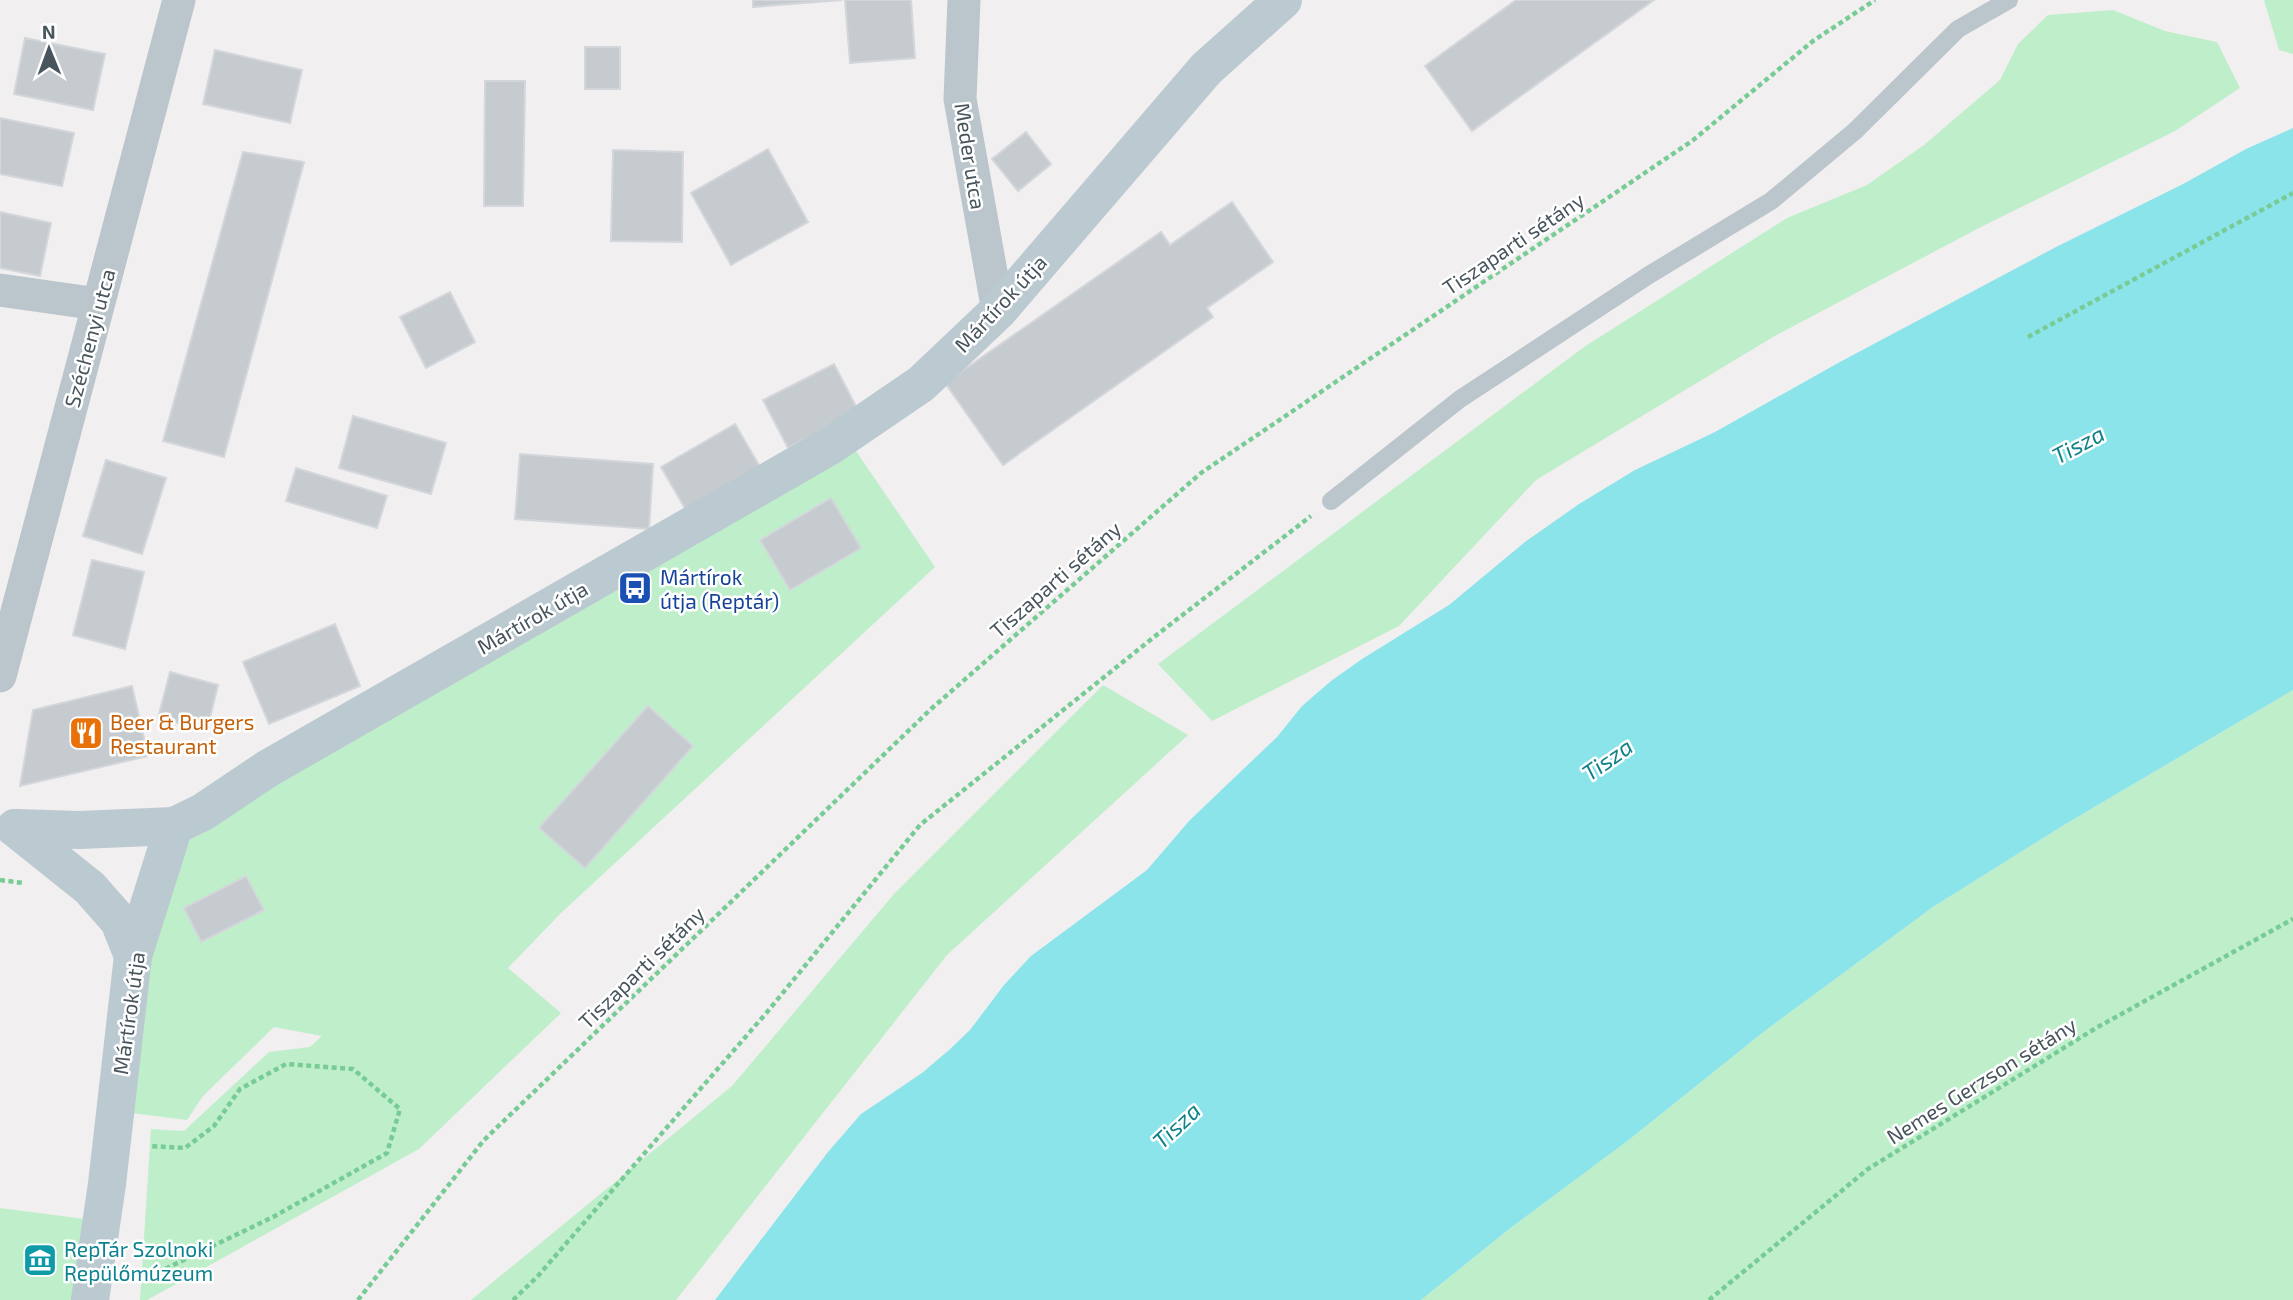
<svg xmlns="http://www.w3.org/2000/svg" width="2293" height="1300" font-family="'Exo 2',sans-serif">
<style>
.green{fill:#bfeeca}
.water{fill:#8ce4eb}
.building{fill:#c6cbcf;stroke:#d3d6db;stroke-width:2}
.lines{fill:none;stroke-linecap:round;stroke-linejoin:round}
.path{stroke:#77cc96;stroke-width:4.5;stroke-dasharray:5 3.5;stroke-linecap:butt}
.lane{stroke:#bbc6cc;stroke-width:18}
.street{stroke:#bbc6cc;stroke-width:33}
.secondary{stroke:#bbc9d1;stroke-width:38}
.labels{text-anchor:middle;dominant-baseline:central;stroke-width:5;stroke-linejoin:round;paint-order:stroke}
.street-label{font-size:21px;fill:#48555d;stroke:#fff}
.transit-label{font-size:21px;fill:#164399;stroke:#fff;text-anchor:start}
.food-label{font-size:21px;fill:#c56008;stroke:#fff;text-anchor:start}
.culture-label{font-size:21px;fill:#0d838f;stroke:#fff;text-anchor:start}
.water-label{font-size:23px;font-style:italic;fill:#0f818a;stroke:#fff}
</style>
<rect width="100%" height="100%" fill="#f2eff0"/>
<g class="green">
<polygon points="2264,0 2293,0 2293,54 2279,50"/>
<polygon points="2113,10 2165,31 2217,42 2240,88 2175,131 1979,228 1773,337 1536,480 1399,626 1212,721 1158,664 1584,347 1787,218 1867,185 1924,145 2000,80 2018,44 2048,15"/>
<polygon points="856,451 935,567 561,913 508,968 561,1013 419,1149 147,1300 140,1300 151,1129 184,1131 269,1052 310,1047 322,1036 274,1027 203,1096 187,1120 115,1111 174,826"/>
<polygon points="1103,685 1188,735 947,955 676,1300 471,1300 732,1086 894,894"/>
<polygon points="2293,690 2293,1300 1421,1300 1508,1230 1630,1139 1766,1030 1933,907 2064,825"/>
<polygon points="0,1208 85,1219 75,1300 0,1300"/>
</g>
<polygon class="water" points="2293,128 2293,690 2064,825 1933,907 1766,1030 1630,1139 1508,1230 1421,1300 715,1300 828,1152 861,1114 922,1073 949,1050 970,1030 1004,985 1031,956 1147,870 1189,821 1277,737 1302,706 1331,681 1362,659 1449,605 1525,542 1579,504 1635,470 1715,432 1838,363 2056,247 2185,183 2246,149"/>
<g class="building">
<polygon points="753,0 842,0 753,7"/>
<polygon points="845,0 911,0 915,58 850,63"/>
<polygon points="1516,0 1654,0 1472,131 1425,66"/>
<polygon points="25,38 105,54 93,110 14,94"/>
<rect x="585" y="47" width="35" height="42"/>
<polygon points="215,50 302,70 290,123 203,104"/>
<polygon points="485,81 525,81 523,206 484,206"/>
<polygon points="0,118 74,133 62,186 0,174"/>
<polygon points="1026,132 1051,164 1018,191 992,159"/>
<polygon points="768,149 808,222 731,265 691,193"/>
<polygon points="613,150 683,152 682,242 611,241"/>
<polygon points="243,152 304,162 224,457 163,441"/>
<polygon points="1232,202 1273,262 1207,308 1213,317 1003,465 945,383 1161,232 1170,245"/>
<polygon points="0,212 51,223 40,276 0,268"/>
<polygon points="450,292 475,342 426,368 400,317"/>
<polygon points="834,364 859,412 788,448 763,400"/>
<polygon points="353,416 446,443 431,494 339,468"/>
<polygon points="735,424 760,467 686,510 661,467"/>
<polygon points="520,454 653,464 649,529 515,519"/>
<polygon points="106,460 166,478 142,554 83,536"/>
<polygon points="296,468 387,496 377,528 286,501"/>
<polygon points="831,498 861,548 790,590 760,540"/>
<polygon points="92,560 144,572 125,649 73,635"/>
<polygon points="335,624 360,686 269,724 243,662"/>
<polygon points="170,672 218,685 207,730 158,718"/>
<polygon points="132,686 148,756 20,786 33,710"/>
<polygon points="648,706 693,746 585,868 539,828"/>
<polygon points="246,876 264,910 201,942 184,908"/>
</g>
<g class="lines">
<g class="path">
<polyline points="2028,337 2293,193"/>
<polyline points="0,880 23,883"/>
<polyline points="132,1273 163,1270 273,1217 387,1153 400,1109 353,1069 286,1064 240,1089 214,1126 185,1148 150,1146"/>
<polyline points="358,1300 484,1140 931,709 1201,473 1692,141 1813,41 1875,0"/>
<polyline points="513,1300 537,1277 768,1011 920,825 1154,637 1311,516"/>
<polyline points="1709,1300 1868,1169 2096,1028 2293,919"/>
</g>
<polyline class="lane" points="1331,501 1460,399 1649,275 1771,201 1855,131 1958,29 2009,0"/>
<g class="street">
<polyline points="964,0 960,99 998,311"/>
<polyline points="0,290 98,304"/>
<polyline points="0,676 179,0"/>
</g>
<g class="secondary">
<polyline points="15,828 80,830 174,826 203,812 267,769 830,446 921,384 998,311 1206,69 1283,0"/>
<polyline points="15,828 90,888 119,921 133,956"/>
<polyline points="90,1300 107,1184 133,956 174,826"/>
</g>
</g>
<defs>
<g id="bus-square" transform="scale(1.75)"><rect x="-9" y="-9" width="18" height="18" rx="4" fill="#1a4fb4" stroke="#fff"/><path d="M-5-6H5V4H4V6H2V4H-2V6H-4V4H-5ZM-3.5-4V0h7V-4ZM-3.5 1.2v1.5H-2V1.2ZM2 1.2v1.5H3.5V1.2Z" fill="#fff"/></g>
<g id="restaurant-square" transform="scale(1.75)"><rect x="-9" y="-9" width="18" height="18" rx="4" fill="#e8710a" stroke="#fff"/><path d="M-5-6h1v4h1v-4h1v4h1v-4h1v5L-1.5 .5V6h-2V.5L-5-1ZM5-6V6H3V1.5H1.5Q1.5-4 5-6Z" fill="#fff"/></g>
<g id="museum-square" transform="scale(1.75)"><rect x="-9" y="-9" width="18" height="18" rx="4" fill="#0f9aa8" stroke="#fff"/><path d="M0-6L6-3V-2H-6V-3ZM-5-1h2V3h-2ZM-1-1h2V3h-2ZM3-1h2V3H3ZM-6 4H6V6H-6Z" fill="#fff"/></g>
</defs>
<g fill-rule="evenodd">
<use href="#bus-square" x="635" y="588"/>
<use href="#restaurant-square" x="86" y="733"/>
<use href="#museum-square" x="40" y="1260"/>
</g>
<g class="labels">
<g class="street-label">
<text transform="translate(971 156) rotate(81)">Meder utca</text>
<text transform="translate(1513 243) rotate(-34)">Tiszaparti sétány</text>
<text transform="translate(1000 303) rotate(-47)">Mártírok útja</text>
<text transform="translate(89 338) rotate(-75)">Széchenyi utca</text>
<text transform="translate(1055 579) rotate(-41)">Tiszaparti sétány</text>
<text transform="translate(532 617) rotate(-30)">Mártírok útja</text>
<text transform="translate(641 967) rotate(-44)">Tiszaparti sétány</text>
<text transform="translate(128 1013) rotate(-82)">Mártírok útja</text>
<text transform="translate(1981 1080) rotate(-32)">Nemes Gerzson sétány</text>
</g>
<g class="transit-label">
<text x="660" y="576">Mártírok<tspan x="660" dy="24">útja (Reptár)</tspan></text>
</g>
<g class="food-label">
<text x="110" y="721">Beer &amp; Burgers<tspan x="110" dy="24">Restaurant</tspan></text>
</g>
<g class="culture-label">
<text x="64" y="1248">RepTár Szolnoki<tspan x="64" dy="24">Repülőmúzeum</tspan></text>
</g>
<g class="water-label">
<text transform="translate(2078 444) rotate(-28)">Tisza</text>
<text transform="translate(1607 759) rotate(-35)">Tisza</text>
<text transform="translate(1176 1125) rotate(-43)">Tisza</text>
</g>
</g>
<g transform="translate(49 49) rotate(359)" stroke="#ffffff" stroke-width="5" paint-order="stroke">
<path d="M0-5L12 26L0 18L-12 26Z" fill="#48555d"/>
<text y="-10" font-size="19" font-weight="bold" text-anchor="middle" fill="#48555d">N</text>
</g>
</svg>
